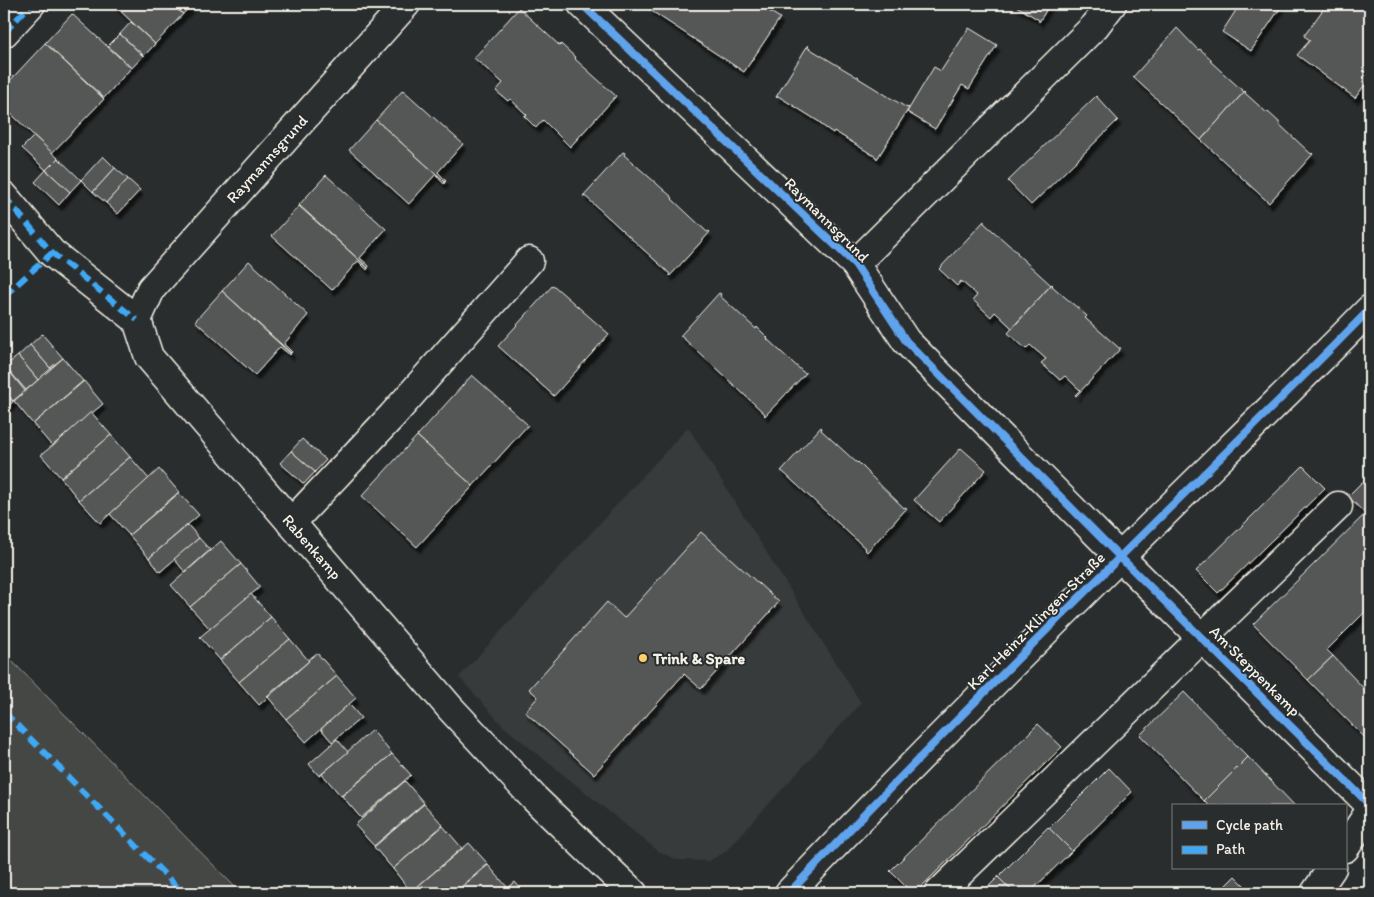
<svg xmlns="http://www.w3.org/2000/svg" width="1374" height="897" font-family="Itim,sans-serif">
<style>
.built{fill:#373a3a}
.green{fill:#444645;stroke:#9c9c96}
.building{fill:#555756;stroke:#f4f1e8;filter:url(#shadow)}
.lines{fill:none;stroke-linecap:round;stroke-linejoin:round}
.minor-casing{stroke:#f4f1e8;stroke-width:31}
.major-casing{stroke:#f4f1e8;stroke-width:31}
.minor{stroke:#2a2d2e;stroke-width:28}
.major{stroke:#2a2d2e;stroke-width:28}
.quiet{stroke:#3fa9f5;stroke-width:6;stroke-dasharray:12 6;stroke-linecap:butt}
.cycleway-casing{stroke:#2a2d2e;stroke-width:11}
.cycleway{stroke:#60a3ed;stroke-width:8}
.poi-dot{fill:#ffd166;stroke:#2a2d2e;stroke-width:2}
.labels{text-anchor:middle;dominant-baseline:central;stroke-width:4;stroke-linejoin:round;paint-order:stroke}
.street-label{font-size:16px;fill:#f4f1e8;stroke:#2a2d2e}
.poi-label{font-size:16px;font-weight:bold;fill:#f4f1e8;stroke:#2a2d2e;text-anchor:start}
</style>
<defs>
<filter id="shadow"><feDropShadow dx="3" dy="5.5" stdDeviation="1" flood-color="#0009"/></filter>
</defs>
<rect width="100%" height="100%" fill="#2a2d2e"/>
<filter id="ink" filterUnits="userSpaceOnUse"><feTurbulence type="fractalNoise" baseFrequency=".02" numOctaves="2"/><feDisplacementMap in="SourceGraphic" scale="10" xChannelSelector="R" yChannelSelector="G"/><feConvolveMatrix kernelMatrix="1 2 1 2 8 2 1 2 1" color-interpolation-filters="sRGB"/></filter>
<g filter="url(#ink)">
<polygon class="built" points="688,427 861,703 725,852 709,861 677,860 658,851 504,727 459,677"/>
<polygon class="green" points="4,653 241,893 4,893"/>
<g class="building">
<polygon points="113,4 171,4 183,14 155,44"/>
<polygon points="172,4 193,4 183,14"/>
<polygon points="654,4 758,4 780,18 744,72 650,10"/>
<polygon points="1013,4 1050,4 1039,22 1039,20"/>
<polygon points="1240,4 1283,4 1251,51 1222,32"/>
<polygon points="1327,4 1370,4 1370,78 1355,98 1297,55 1310,40 1304,36"/>
<polygon points="519,8 560,46 561,44 576,58 575,59 616,96 570,147 543,120 536,128 524,116 527,115 510,99 508,101 496,91 503,83 474,58"/>
<polygon points="72,14 131,68 104,98 45,43"/>
<polygon points="131,22 155,44 144,56 120,34"/>
<polygon points="969,28 997,45 969,89 962,85 935,129 907,112 934,67 941,71"/>
<polygon points="1177,28 1198,50 1200,49 1212,60 1210,61 1244,92 1201,140 1133,77"/>
<polygon points="120,34 143,56 132,68 108,46"/>
<polygon points="45,43 104,99 52,153 4,107 4,87"/>
<polygon points="808,45 809,46 807,47 857,77 857,76 859,77 858,78 907,108 908,107 909,108 877,159 876,157 834,131 833,133 820,124 821,123 778,96 777,98 776,97"/>
<polygon points="403,90 463,144 438,172 446,181 445,182 376,120"/>
<polygon points="1245,91 1246,92 1245,93 1267,113 1268,112 1279,122 1279,124 1311,154 1312,153 1313,154 1269,203 1201,140 1244,92"/>
<polygon points="1096,96 1118,120 1031,205 1008,181"/>
<polygon points="376,120 445,182 444,184 435,175 409,204 349,150"/>
<polygon points="34,136 58,158 46,170 22,148"/>
<polygon points="623,152 625,153 624,155 673,198 672,199 707,232 709,231 710,232 670,276 669,273 586,197 583,196"/>
<polygon points="103,156 115,168 93,192 81,180"/>
<polygon points="58,158 81,180 70,192 46,170"/>
<polygon points="115,168 128,179 106,203 93,192"/>
<polygon points="46,170 70,192 59,205 35,182"/>
<polygon points="326,175 386,229 360,258 369,266 368,268 299,205"/>
<polygon points="128,179 140,190 118,214 106,203"/>
<polygon points="299,206 368,268 367,270 358,261 332,290 272,236"/>
<polygon points="984,221 984,223 1018,253 1017,254 1051,285 1012,328 995,312 991,317 973,300 977,295 961,281 957,286 939,269"/>
<polygon points="249,261 308,315 284,344 292,352 291,353 222,291"/>
<polygon points="1052,284 1053,285 1052,286 1087,316 1085,318 1119,348 1121,348 1076,396 1075,395 1080,390 1065,376 1060,380 1041,363 1046,359 1030,345 1026,349 1008,333"/>
<polygon points="553,285 609,334 554,396 498,346"/>
<polygon points="222,291 291,354 290,355 280,347 255,375 195,321"/>
<polygon points="719,293 721,294 720,296 756,329 757,327 768,338 767,339 803,372 806,373 765,416 764,415 765,414 682,337 680,336"/>
<polygon points="42,334 63,358 50,368 30,345"/>
<polygon points="30,345 51,369 38,380 18,356"/>
<polygon points="18,356 38,380 26,390 5,366"/>
<polygon points="63,358 83,381 33,424 14,401"/>
<polygon points="5,366 25,391 13,401 4,390"/>
<polygon points="472,375 528,425 473,486 417,436"/>
<polygon points="84,381 103,404 52,446 33,424"/>
<polygon points="4,390 13,402 4,410"/>
<polygon points="91,412 111,435 61,478 41,455 52,446 53,446"/>
<polygon points="821,427 822,429 821,430 857,463 858,462 869,473 869,474 904,508 905,507 907,508 867,552 865,550 866,549 783,472 781,471"/>
<polygon points="111,435 130,457 79,500 61,478"/>
<polygon points="417,436 473,486 417,547 362,496"/>
<polygon points="302,439 326,460 315,472 291,451"/>
<polygon points="961,448 986,470 939,522 914,500"/>
<polygon points="291,451 315,472 304,484 280,463"/>
<polygon points="130,457 149,479 100,523 79,500"/>
<polygon points="1303,466 1325,488 1218,593 1196,571"/>
<polygon points="159,469 179,492 129,535 110,514"/>
<polygon points="1370,474 1370,519 1348,496"/>
<polygon points="179,493 199,515 149,558 129,535"/>
<polygon points="1365,514 1370,519 1370,607 1327,650 1333,656 1308,680 1253,624"/>
<polygon points="188,525 199,538 160,572 149,558"/>
<polygon points="701,532 779,602 701,689 684,674 594,774 525,712 538,697 529,689 607,602 624,618"/>
<polygon points="199,538 210,550 185,572 174,559"/>
<polygon points="221,541 241,564 190,607 171,585"/>
<polygon points="241,564 260,587 210,629 190,607"/>
<polygon points="251,594 271,617 220,660 200,637"/>
<polygon points="271,617 290,639 239,682 220,660"/>
<polygon points="290,639 309,661 267,696 268,697 259,705 239,682"/>
<polygon points="317,653 337,676 286,719 268,697 309,661 308,660"/>
<polygon points="1333,656 1370,695 1370,739 1368,741 1308,680"/>
<polygon points="337,676 356,698 306,742 286,719"/>
<polygon points="1184,692 1248,757 1204,801 1140,735"/>
<polygon points="349,704 361,718 332,742 321,729"/>
<polygon points="1038,724 1062,747 915,893 912,893 890,871"/>
<polygon points="372,730 392,754 341,796 322,774"/>
<polygon points="337,739 348,752 319,776 309,764"/>
<polygon points="392,754 411,775 361,818 342,796"/>
<polygon points="1248,757 1295,806 1209,806 1204,801"/>
<polygon points="1109,768 1132,792 1072,851 1049,828"/>
<polygon points="405,781 424,803 374,846 355,825"/>
<polygon points="424,804 443,825 393,869 374,847"/>
<polygon points="443,826 462,848 411,892 393,869"/>
<polygon points="1048,827 1072,851 1029,893 1014,893 998,877"/>
<polygon points="469,843 488,864 454,893 425,893 418,886"/>
<polygon points="488,865 508,888 502,893 455,893"/>
<polygon points="1235,876 1252,893 1218,893"/>
<polygon points="998,877 1014,893 982,893"/>
<polygon points="515,882 524,893 502,893"/>
</g>
<g class="lines">
<g class="minor-casing">
<g id="minor">
<polyline points="582,4 855,264 906,341 1120,557 1370,805"/>
<polyline points="4,33 31,4"/>
<polyline points="4,196 52,253 137,320 149,357 451,709 535,799 633,893"/>
<polyline points="855,264 1095,26 1112,4"/>
<polyline points="137,320 151,289 406,4"/>
<polyline points="291,523 392,416 529,261"/>
<polyline points="1345,848 1370,811"/>
<polyline points="939,893 1338,506"/>
<polyline points="1315,893 1332,868"/>
</g>
</g>
<g class="major-casing">
<path id="major" d="M789,893C897,779 1008,668 1120,557C1203,474 1288,393 1370,309"/>
</g>
<use href="#minor" class="minor"/>
<use href="#major" class="major"/>
<g class="quiet">
<polyline points="4,33 31,4"/>
<polyline points="4,196 52,253 137,320"/>
<polyline points="4,296 52,253"/>
<polyline points="4,712 183,893"/>
</g>
<g class="cycleway-casing">
<g id="cycleway">
<polyline points="582,4 855,264 906,341 1120,557 1370,805"/>
<path d="M789,893C897,779 1008,668 1120,557C1203,474 1288,393 1370,309"/>
</g>
</g>
<use href="#cycleway" class="cycleway"/>
</g>
</g>
<circle class="poi-dot" cx="643" cy="658" r="5"/>
<g class="labels">
<g class="street-label">
<text transform="translate(267 159) rotate(-48)">Raymannsgrund</text>
<text transform="translate(827 220) rotate(45)">Raymannsgrund</text>
<text transform="translate(312 547) rotate(49)">Rabenkamp</text>
<text transform="translate(1036 621) rotate(-45)">Karl-Heinz-Klingen-Straße</text>
<text transform="translate(1255 671) rotate(45)">Am Steppenkamp</text>
</g>
<g class="poi-label">
<text x="653" y="658">Trink &amp; Spare</text>
</g>
</g>
<rect width="1374" height="897" fill="none" stroke="#2a2d2e" stroke-width="20"/>
<rect x="10" y="10" width="1354" height="877" fill="none" stroke="#f4f1e8" stroke-width="2" filter="url(#ink)"/>
<rect x="1172" y="804" width="175" height="65" fill="#2a2d2e" stroke="#7b7b78"/>
<rect x="1182" y="821" width="25" height="8" fill="#60a3ed" stroke="#7b7b78"/>
<text x="1216" y="830" font-size="15" fill="#f4f1e8">Cycle path</text>
<rect x="1182" y="846" width="25" height="8" fill="#3fa9f5" stroke="#7b7b78"/>
<text x="1216" y="854" font-size="15" fill="#f4f1e8">Path</text>
</svg>
